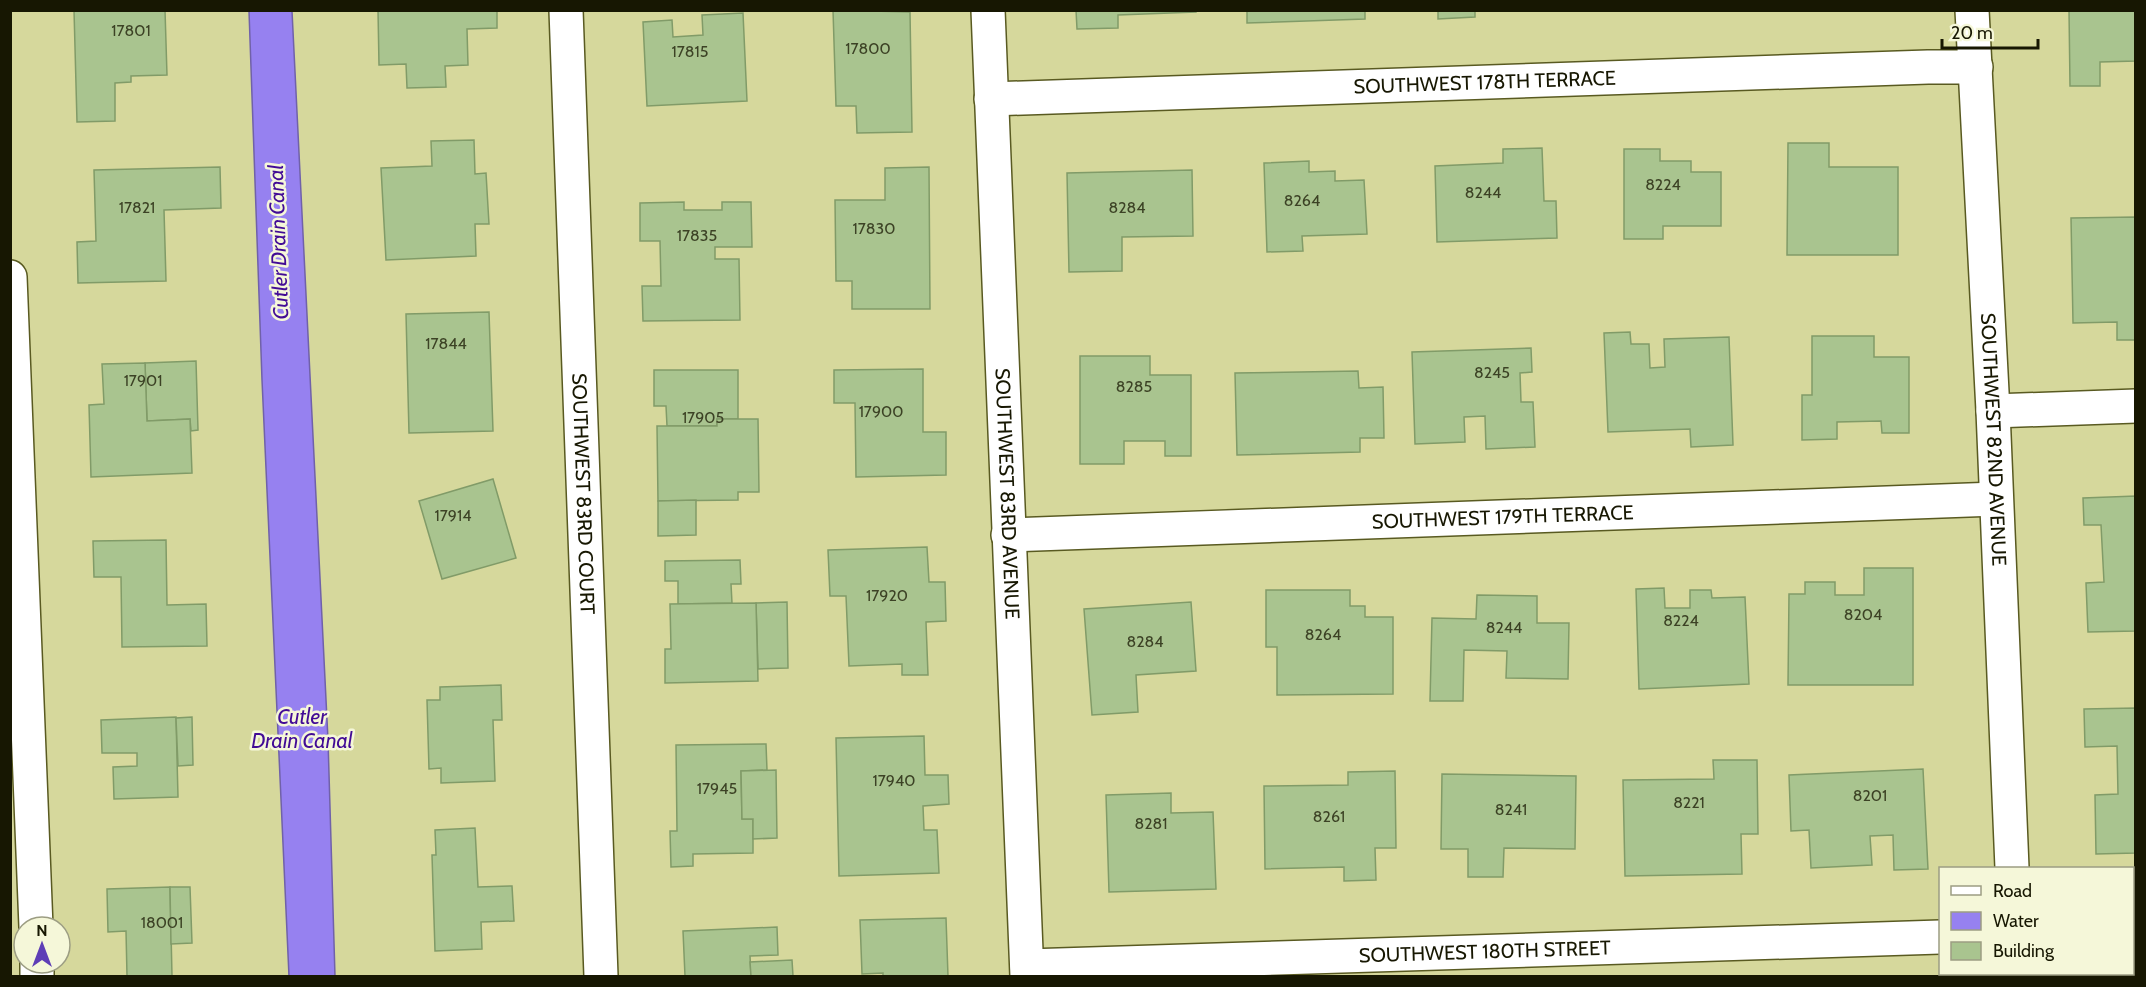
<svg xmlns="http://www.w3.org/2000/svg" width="2146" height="987" font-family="Cabin,sans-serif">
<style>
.water{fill:#9681f0;stroke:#7061a9;stroke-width:1.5}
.building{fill:#a9c48f;stroke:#819b68;stroke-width:1.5}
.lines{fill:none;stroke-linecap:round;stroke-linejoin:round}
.minor-casing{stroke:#595a21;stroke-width:36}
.minor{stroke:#fff;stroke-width:33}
.labels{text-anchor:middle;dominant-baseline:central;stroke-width:5;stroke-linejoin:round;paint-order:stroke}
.number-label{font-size:16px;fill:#3c4225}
.street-label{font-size:20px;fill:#171702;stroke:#f5f7d9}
.water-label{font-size:21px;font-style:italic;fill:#420b95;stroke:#f5f7d9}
</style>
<rect width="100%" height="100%" fill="#d6d89c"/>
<polygon class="water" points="249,11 292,11 328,740 335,976 289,976 262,380"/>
<g class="building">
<polygon points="74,10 165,10 167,75 131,76 131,82 115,83 115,121 77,122"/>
<polygon points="378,10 497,10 497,28 467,29 468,65 445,66 446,87 407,88 406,64 379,65"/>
<polygon points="833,10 910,12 912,132 857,133 856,106 836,106"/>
<polygon points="1076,10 1196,10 1196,12 1118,15 1118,28 1077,29"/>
<polygon points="1247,10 1365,10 1365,19 1247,23"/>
<polygon points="1438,10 1475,10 1475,17 1438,19"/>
<polygon points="2069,10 2136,10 2136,61 2100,62 2100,86 2070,86"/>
<polygon points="743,13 747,101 647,106 643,22 672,20 673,37 703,35 702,15"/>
<polygon points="474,140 475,174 486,173 489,224 475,224 476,256 386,260 381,168 432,166 431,141"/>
<polygon points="1788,143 1829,143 1829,167 1898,167 1898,255 1787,255"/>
<polygon points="1542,148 1544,201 1556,201 1557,238 1437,242 1435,166 1503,163 1503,149"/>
<polygon points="1624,149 1660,149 1660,161 1691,161 1691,172 1721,172 1721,226 1663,226 1663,239 1624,239"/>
<polygon points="1309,161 1309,172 1335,171 1335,181 1364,180 1367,234 1302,236 1303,251 1267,252 1264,163"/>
<polygon points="220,167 221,208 164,210 166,281 78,283 77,242 96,241 94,170"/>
<polygon points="929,167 930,309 852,309 852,281 836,281 835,200 885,200 885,168"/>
<polygon points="1192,170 1193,236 1122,237 1122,271 1069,272 1067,173"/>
<polygon points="684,202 684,210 722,210 722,202 751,202 752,247 715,247 715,259 739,259 740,320 643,321 642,286 661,286 660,241 640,241 640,203"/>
<polygon points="2136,217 2136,340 2117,340 2117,322 2073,323 2071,218"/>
<polygon points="489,312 493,431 409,433 406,314"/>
<polygon points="1630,332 1631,344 1649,344 1650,368 1665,367 1664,339 1729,337 1733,445 1691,447 1690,429 1608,432 1604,333"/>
<polygon points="1812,336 1874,336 1874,357 1909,357 1909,433 1882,433 1881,421 1837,422 1837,439 1802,440 1802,395 1812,395"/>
<polygon points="1531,348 1532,372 1520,373 1521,402 1533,402 1535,447 1486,449 1485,416 1464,417 1465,442 1415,444 1412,352"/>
<polygon points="1080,356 1150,356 1150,375 1191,375 1191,456 1165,456 1165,441 1124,441 1124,464 1080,464"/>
<polygon points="196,361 198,430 191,431 190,419 147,421 145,363"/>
<polygon points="145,363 147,421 190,419 192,473 91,477 89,405 104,404 102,364"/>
<polygon points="923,369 923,432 946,432 946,475 856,477 855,403 834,403 834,370"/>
<polygon points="654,370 738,370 738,419 717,419 717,426 667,426 666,406 654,406"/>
<polygon points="1358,371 1359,388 1383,387 1384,438 1360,438 1360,452 1237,455 1235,373"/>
<polygon points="717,419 758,419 759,492 738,492 738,500 658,501 657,426 717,426"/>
<polygon points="493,479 516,558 442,579 419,501"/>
<polygon points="2136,496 2136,631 2088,632 2086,583 2104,582 2101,525 2084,525 2083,498"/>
<polygon points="696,500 696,535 658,536 658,501"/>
<polygon points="166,540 167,605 206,604 207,646 122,647 121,577 94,577 93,541"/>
<polygon points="927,547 929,582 945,582 946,621 926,622 928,675 902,675 902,664 849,666 846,596 830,596 828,550"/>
<polygon points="740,560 741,584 731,584 732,603 678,604 678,581 665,581 665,561"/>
<polygon points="1864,568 1913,568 1913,685 1788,685 1789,594 1805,594 1805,582 1835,582 1835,595 1864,595"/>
<polygon points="1664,588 1665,608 1690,608 1690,590 1711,590 1712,598 1745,597 1749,684 1639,689 1636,589"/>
<polygon points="1266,590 1350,590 1350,606 1365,606 1365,617 1393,617 1393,694 1277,695 1277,647 1266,647"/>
<polygon points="1477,595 1537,596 1537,623 1569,623 1568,679 1506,678 1507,651 1464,650 1463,701 1430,701 1432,618 1476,619"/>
<polygon points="787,602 788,668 758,669 756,603"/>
<polygon points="1191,602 1196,671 1136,675 1138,712 1092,715 1084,609"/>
<polygon points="756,603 758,681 665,683 665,649 671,649 670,604"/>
<polygon points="501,685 502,720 493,720 495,781 441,783 441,768 429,769 427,700 440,700 440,687"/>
<polygon points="2136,708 2136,853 2096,854 2095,795 2118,794 2117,746 2085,747 2084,709"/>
<polygon points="176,717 178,797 114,799 113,767 137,766 137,753 102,753 101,720"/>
<polygon points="192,717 193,765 178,766 176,718"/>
<polygon points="924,736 925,775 948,775 949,804 923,806 924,830 937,830 939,873 839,876 836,738"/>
<polygon points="766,744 767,770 741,771 742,819 753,819 753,853 693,854 693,866 671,867 670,831 677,831 676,745"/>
<polygon points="1713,760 1757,760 1758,834 1741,834 1742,874 1625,876 1623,780 1714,779"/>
<polygon points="1923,769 1928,869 1894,870 1893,835 1870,836 1872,865 1811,868 1809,830 1791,831 1789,775"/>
<polygon points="776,770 777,838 753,839 753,819 742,819 741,771"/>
<polygon points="1395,771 1396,848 1375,848 1376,880 1344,881 1344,867 1265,869 1264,786 1348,785 1348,772"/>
<polygon points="1442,774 1576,776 1575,849 1504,848 1503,877 1468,877 1468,849 1441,849"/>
<polygon points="1171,793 1171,813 1213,812 1216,889 1109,892 1106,795"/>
<polygon points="475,828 478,887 512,886 514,921 481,922 482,949 435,951 432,855 436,855 435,830"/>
<polygon points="170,887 172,976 127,976 126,931 108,932 107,889"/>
<polygon points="170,887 190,887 192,943 171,944"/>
<polygon points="946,918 948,976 883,976 883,973 862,974 860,920"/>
<polygon points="777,927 778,955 750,956 751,976 685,976 683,931"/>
<polygon points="792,960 793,976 751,976 750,962"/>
</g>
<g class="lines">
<g class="minor-casing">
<g id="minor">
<path id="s1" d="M566,10L601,976"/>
<path id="s2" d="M988,10L1027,976"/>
<path id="s3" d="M1972,10L1993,411L2012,868"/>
<path id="s4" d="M991,99L1928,67H1976"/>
<polyline points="10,277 36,927"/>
<polyline points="1993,411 2136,406"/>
<path id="s5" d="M1008,535L1996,499"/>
<polyline points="2132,929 2136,929"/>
<polyline points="37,963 37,976"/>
<path id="s6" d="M1027,966L1940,937"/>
<polyline points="2016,974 2016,976"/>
</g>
</g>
<use href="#minor" class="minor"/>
</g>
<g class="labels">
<g class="number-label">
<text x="131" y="30">17801</text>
<text x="868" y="48">17800</text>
<text x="690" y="51">17815</text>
<text x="1663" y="184">8224</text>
<text x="1483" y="192">8244</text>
<text x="1302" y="200">8264</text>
<text x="137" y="207">17821</text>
<text x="1127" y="207">8284</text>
<text x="874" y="228">17830</text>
<text x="697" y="235">17835</text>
<text x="446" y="343">17844</text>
<text x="1492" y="372">8245</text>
<text x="143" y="380">17901</text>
<text x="1134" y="386">8285</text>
<text x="881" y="411">17900</text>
<text x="703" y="417">17905</text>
<text x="453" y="515">17914</text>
<text x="887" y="595">17920</text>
<text x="1863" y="614">8204</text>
<text x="1681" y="620">8224</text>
<text x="1504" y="627">8244</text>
<text x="1323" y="634">8264</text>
<text x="1145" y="641">8284</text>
<text x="894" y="780">17940</text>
<text x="717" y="788">17945</text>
<text x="1870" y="795">8201</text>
<text x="1689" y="802">8221</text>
<text x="1511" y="809">8241</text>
<text x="1329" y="816">8261</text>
<text x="1151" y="823">8281</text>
<text x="162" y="922">18001</text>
</g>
<g class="street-label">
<text stroke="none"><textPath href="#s4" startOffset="494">SOUTHWEST 178TH TERRACE</textPath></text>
<text stroke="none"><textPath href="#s3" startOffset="430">SOUTHWEST 82ND AVENUE</textPath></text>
<text stroke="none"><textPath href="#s1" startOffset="484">SOUTHWEST 83RD COURT</textPath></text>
<text stroke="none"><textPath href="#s2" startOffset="484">SOUTHWEST 83RD AVENUE</textPath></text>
<text stroke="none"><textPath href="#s5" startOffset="495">SOUTHWEST 179TH TERRACE</textPath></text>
<text stroke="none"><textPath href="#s6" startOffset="458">SOUTHWEST 180TH STREET</textPath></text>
</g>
<g class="water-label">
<text transform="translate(278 242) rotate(-92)">Cutler Drain Canal</text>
<text x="302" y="716">Cutler<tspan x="302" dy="24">Drain Canal</tspan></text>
</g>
</g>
<rect width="2146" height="987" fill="none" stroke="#171702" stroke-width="24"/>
<rect x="1939" y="867" width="195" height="108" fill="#f5f7d9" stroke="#9c9d83" stroke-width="1.5"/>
<rect x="1951" y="886" width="30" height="9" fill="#ffffff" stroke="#9c9d83" stroke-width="1.5"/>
<text x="1993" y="897" font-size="18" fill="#171702">Road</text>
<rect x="1951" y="912" width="30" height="18" fill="#9681f0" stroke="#9c9d83" stroke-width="1.5"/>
<text x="1993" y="927" font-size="18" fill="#171702">Water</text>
<rect x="1951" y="942" width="30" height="18" fill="#a9c48f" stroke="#9c9d83" stroke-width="1.5"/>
<text x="1993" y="957" font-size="18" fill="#171702">Building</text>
<g transform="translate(42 945)"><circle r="28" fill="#f5f7d9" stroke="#9c9d83" stroke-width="1.5"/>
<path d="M0-4.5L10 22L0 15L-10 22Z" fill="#5e3eb6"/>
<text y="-9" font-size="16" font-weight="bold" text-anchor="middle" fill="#171702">N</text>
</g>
<path d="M1942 39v9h96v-9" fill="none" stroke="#171702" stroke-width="3"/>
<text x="1951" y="39" font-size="18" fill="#171702" stroke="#f5f7d9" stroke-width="4.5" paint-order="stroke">20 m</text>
</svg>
